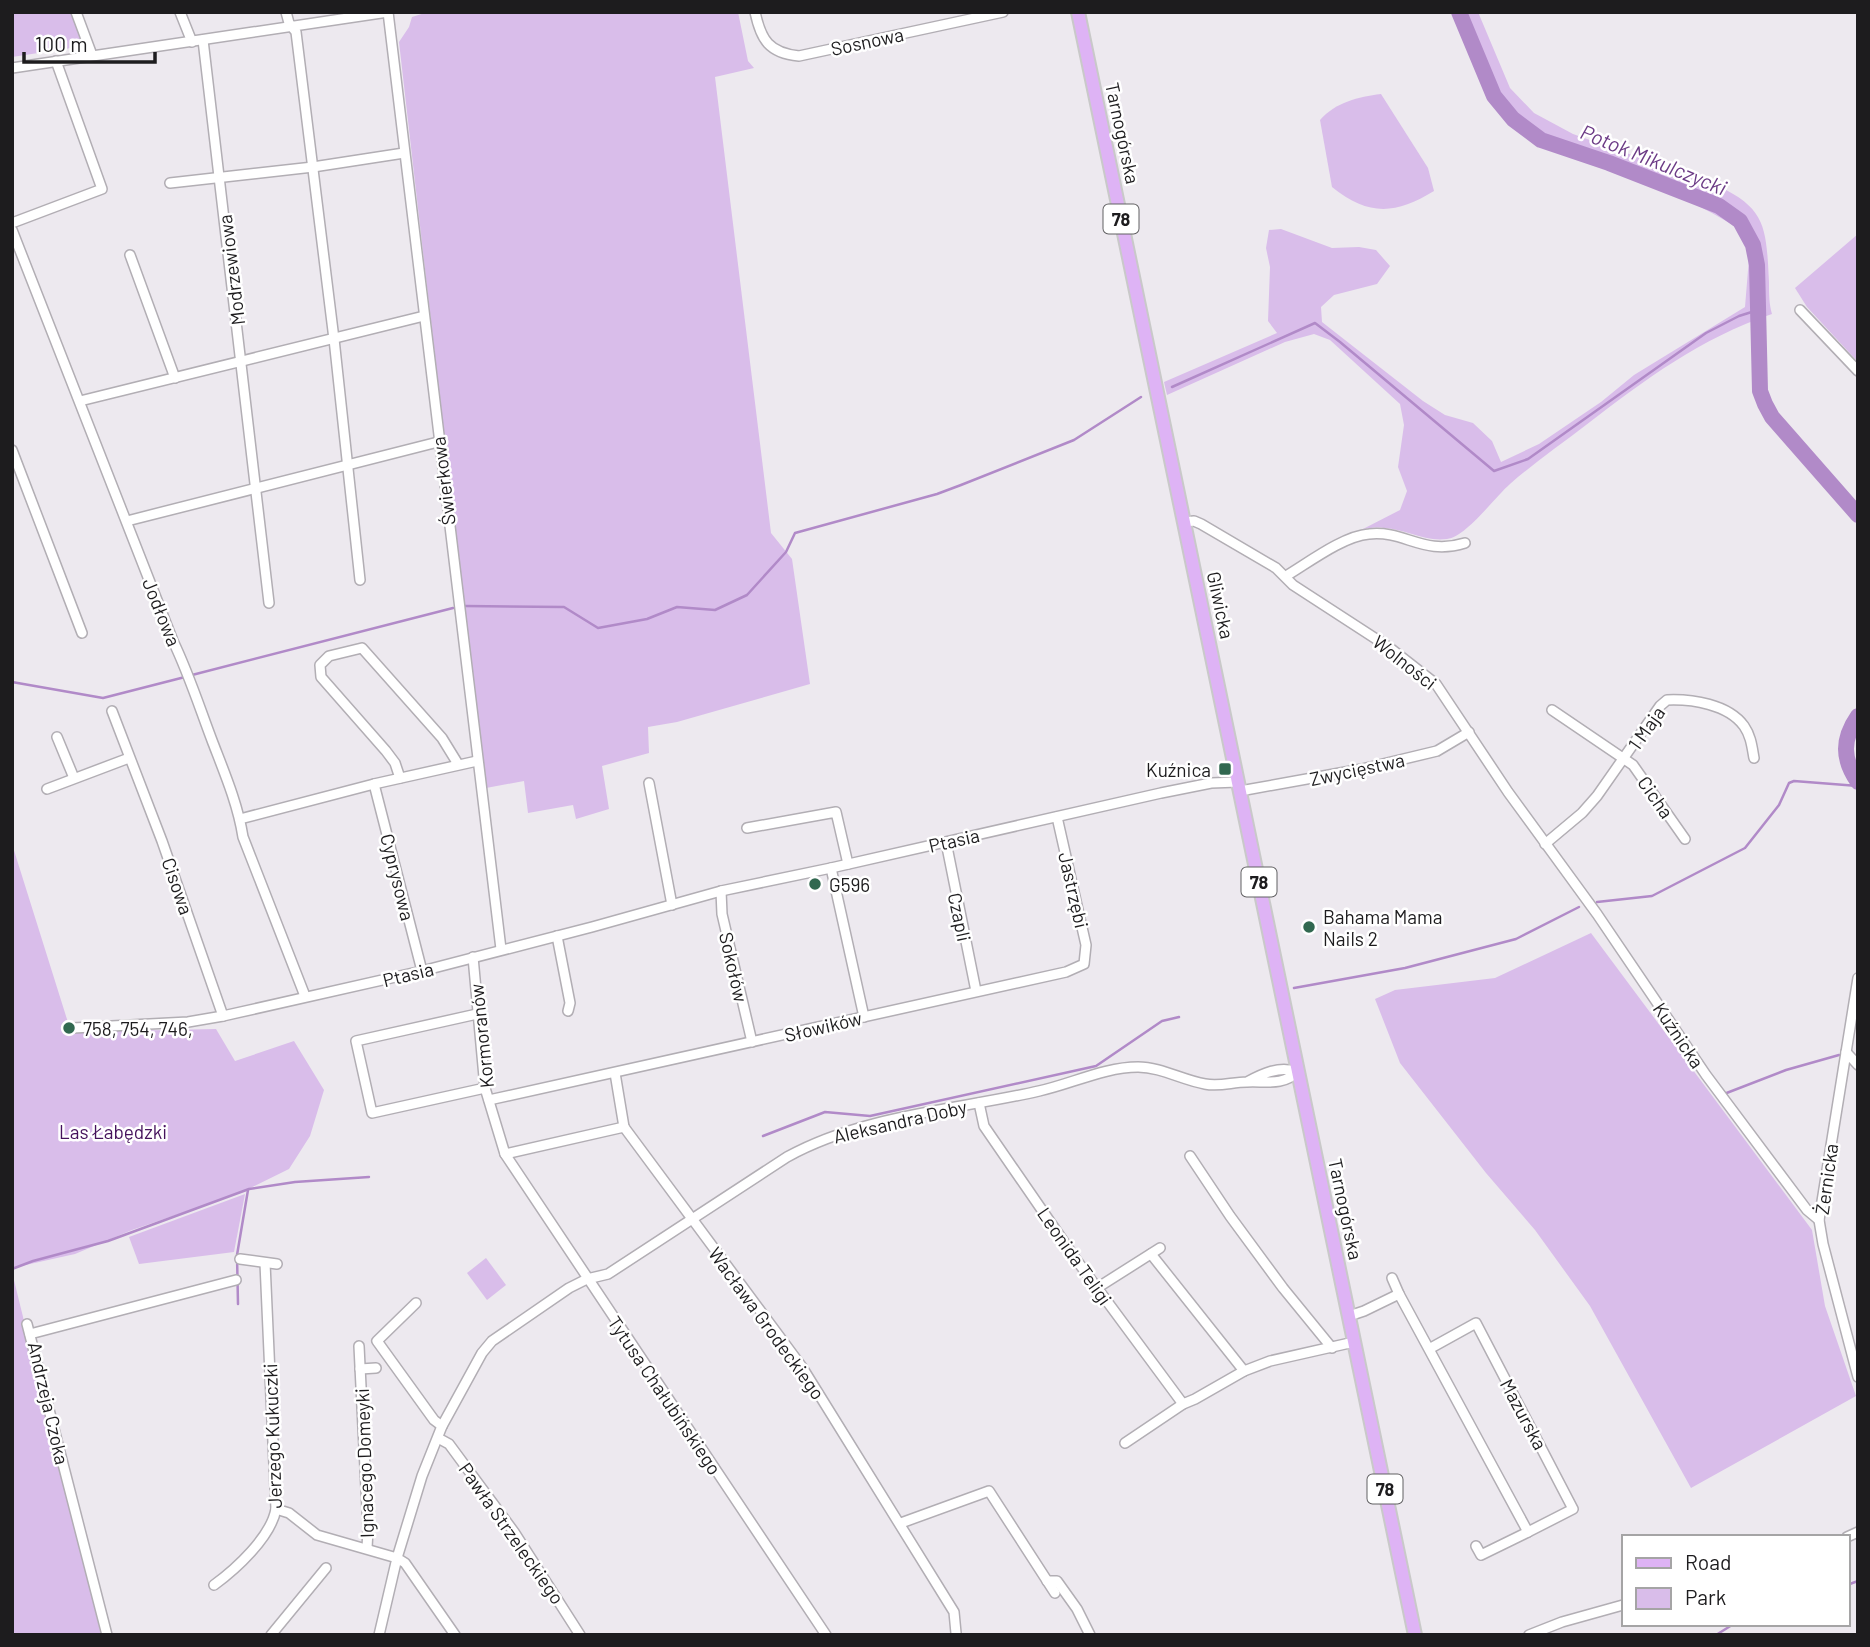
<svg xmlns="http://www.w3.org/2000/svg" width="1870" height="1647" font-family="Barlow,sans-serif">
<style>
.green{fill:#d9bdea}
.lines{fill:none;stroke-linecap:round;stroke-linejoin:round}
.stream{stroke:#b18ac8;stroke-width:2.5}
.river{stroke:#b18ac8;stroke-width:16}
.minor-casing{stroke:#b2aeb4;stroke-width:12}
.major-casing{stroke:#c9c9c9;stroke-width:16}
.minor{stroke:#fff;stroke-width:9}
.major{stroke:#deb3f5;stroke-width:12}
.poi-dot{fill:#316850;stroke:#fff;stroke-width:2.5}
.labels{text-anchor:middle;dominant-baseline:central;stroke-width:5;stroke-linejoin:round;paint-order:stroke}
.shield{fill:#fff;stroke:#616062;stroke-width:2}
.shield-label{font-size:18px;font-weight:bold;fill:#1d1c1e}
.street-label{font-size:19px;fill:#1d1c1e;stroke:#fff}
.poi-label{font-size:19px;fill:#1d1c1e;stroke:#fff;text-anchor:start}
.park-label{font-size:19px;fill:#45125c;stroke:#fff}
.water-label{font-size:21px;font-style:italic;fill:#6c3b86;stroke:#fff}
</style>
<rect width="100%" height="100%" fill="#ede9ef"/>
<g class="green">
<polygon points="12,12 71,12 84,46 12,57"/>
<polygon points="428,12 738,12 748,61 754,68 715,77 771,533 792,559 810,684 677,722 648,727 649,753 602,766 609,809 576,819 573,805 528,813 524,781 486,788 484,785 399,42 409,27 412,17"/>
<path d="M1454,12H1478L1510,88L1534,113L1573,134L1711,183C1767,207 1766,226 1769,282C1769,293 1769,304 1772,314C1699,339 1646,379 1586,425C1560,445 1534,463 1510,484C1494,498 1466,537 1447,539C1424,542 1406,529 1384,528C1378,527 1370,528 1363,529L1400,510L1407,491L1398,467L1404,425L1400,404L1330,340L1314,334L1285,342L1167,395L1164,382L1277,333L1268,321L1270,267L1266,248L1269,230L1281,229L1332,248L1359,247L1376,250L1390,266L1377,284L1334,295L1321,307L1322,322L1423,401L1445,415L1473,423L1492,441L1501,462L1539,444L1601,402L1634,375L1745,307L1749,258L1742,231C1705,206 1660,188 1617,173C1572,156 1524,147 1494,105C1475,77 1466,44 1454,12Z"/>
<path d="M1381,94L1428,168L1434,191C1395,215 1368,216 1332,187L1320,120C1336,102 1358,97 1381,94Z"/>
<polygon points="1858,234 1858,362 1807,307 1795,288"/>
<polygon points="12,844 71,1032 216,1029 235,1061 294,1041 324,1090 310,1136 289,1169 240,1193 132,1230 75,1254 12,1268"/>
<polygon points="1591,933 1812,1230 1825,1306 1856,1396 1691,1488 1590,1306 1535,1230 1486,1173 1400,1063 1375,999 1395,990 1495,978"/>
<polygon points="245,1194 234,1252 139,1264 129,1237"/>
<polygon points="486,1258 506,1285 487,1300 467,1273"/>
<polygon points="12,1272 101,1635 12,1635"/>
</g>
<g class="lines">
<g class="stream">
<polyline points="1172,387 1315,323 1340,342 1494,471 1528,459 1706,333 1739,316 1758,310"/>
<polyline points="465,606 564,607 598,628 647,619 677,607 715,610 747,595 786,552 795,533 937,494 961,485 1074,440 1141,397"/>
<polyline points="192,675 453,608"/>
<polyline points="12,682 103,698 185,677"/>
<polyline points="1597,902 1652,896 1745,848 1779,805 1789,783 1794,781 1858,786"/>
<polyline points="1294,988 1405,968 1516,939 1579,907"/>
<polyline points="1724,1094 1786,1070 1839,1055"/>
<polyline points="763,1136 825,1112 870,1116 1096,1066 1162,1021 1179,1017"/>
<polyline points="12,1269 33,1261 108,1241 249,1189 295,1182 369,1177"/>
<polyline points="238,1304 237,1255 248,1190"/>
<polyline points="1847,1585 1858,1581"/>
<polyline points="1716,1635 1732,1625 1749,1624"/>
</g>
<g class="river">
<polyline points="1459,12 1494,96 1513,119 1541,140 1609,163 1719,206 1740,221 1753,245 1757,265 1760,391 1765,404 1772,417 1858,515"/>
<path d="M1858,716C1842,739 1842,759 1858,782"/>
</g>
<g class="minor-casing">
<g id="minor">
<polyline points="76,12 92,55"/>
<polyline points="180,12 192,42"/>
<polyline points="286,12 289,23 296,32 334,339 360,580"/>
<polyline points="388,12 501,949"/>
<path d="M755,12C761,40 769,53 799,56L1003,12"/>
<polyline points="203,40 269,603"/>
<polyline points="12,68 388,12"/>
<polyline points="170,183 313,167 404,153"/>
<polyline points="12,223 102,189 56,61"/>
<path d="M12,230L173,641C189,674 200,709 213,743C225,774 238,805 243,837L305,996"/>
<polyline points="130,255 175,378"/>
<polyline points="1800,310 1858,371"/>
<polyline points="80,401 424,316"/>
<polyline points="12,450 82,633"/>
<polyline points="127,521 438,442"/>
<polyline points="1184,522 1194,521 1201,524 1276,568 1293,585 1390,648 1436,684 1508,792 1597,914 1706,1075 1807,1210 1819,1220"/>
<path d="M1286,576C1308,563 1343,536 1369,534C1405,530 1423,556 1465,543"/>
<polyline points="1552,710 1633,765 1685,839"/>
<polyline points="112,711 162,841 223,1016"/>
<polyline points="57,737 74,778"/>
<polyline points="400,778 395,763 386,751 321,677 320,665 329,656 362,648 442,738 458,764"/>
<polyline points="649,783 672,905"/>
<polyline points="374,784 422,971"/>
<polyline points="47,789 129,758"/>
<polyline points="1240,791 1362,769 1437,751 1469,732"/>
<polyline points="240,819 374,784 477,761"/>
<polyline points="747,828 836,812 848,864"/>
<polyline points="946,842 976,991"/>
<path d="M1545,844L1582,813L1597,796L1660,706L1667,700C1692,699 1728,704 1744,726C1751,736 1752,747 1754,758"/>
<polyline points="831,868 864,1017"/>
<polyline points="721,891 722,914 752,1042"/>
<polyline points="557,936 570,1003 568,1011"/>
<polyline points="473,957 485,1088 505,1154 826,1635"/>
<polyline points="1858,978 1819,1220 1823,1244 1858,1377"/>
<polyline points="477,1014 356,1041 372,1113 485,1088"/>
<polyline points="73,1028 188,1022 223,1016 422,971 592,927 721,891 831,868 1161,793 1211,783 1238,782"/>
<polyline points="1846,1052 1858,1065"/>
<polyline points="615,1073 624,1127"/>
<polyline points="489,1100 1066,972 1084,964 1086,945 1057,817"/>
<polyline points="979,1103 984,1126 1075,1258 1183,1404"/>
<polyline points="624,1127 802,1367 954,1612 956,1633"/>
<polyline points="505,1154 624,1127"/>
<polyline points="1190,1156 1230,1216 1283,1288 1332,1348"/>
<polyline points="1151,1254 1244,1371"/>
<polyline points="240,1259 277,1264"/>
<polyline points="1392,1278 1399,1294"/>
<polyline points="1097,1288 1160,1248"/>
<polyline points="416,1303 377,1341 434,1420 442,1426"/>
<polyline points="1349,1316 1364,1311 1399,1294 1528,1532 1573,1509 1476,1323 1429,1349"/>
<polyline points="27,1324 107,1635"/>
<polyline points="30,1334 236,1280"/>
<polyline points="359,1346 368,1529 367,1548"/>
<polyline points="360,1369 376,1368"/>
<polyline points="438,1438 449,1444 514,1532 580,1635"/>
<polyline points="1125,1443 1183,1404 1195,1399 1244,1371 1270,1361 1354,1342"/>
<polyline points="276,1509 289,1513 317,1535 397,1558 379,1635"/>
<polyline points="901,1523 989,1491 1055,1593"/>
<polyline points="1847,1537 1858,1532"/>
<polyline points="1476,1546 1481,1555 1528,1532"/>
<polyline points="1047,1581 1057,1581 1077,1609 1090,1635"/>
<path d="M214,1585C236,1569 271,1537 276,1509L265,1263"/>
<polyline points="271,1635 326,1568"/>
<path d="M455,1635L405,1563L397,1558L422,1476L442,1426L482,1353L492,1341L569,1288L587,1279L608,1274L787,1157C863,1115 956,1110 1039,1091C1071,1084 1105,1067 1138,1067C1161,1067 1182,1080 1205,1084C1220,1087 1232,1082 1247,1082C1265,1081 1283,1086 1297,1072C1280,1065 1262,1074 1247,1082"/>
<polyline points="1529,1635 1562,1622 1623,1605"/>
</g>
</g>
<g class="major-casing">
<polyline id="major" points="1078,12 1415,1635"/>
</g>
<use href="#minor" class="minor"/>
<use href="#major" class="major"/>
</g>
<g class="poi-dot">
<rect x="1218" y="762" width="14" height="14" rx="3.5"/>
<circle cx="815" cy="884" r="7"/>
<circle cx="1309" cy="927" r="7"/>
<circle cx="69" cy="1028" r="7"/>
</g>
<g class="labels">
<g class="shield">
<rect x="1103.5" y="204.5" width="35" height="29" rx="5"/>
<rect x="1241.5" y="867.5" width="35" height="29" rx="5"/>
<rect x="1367.5" y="1474.5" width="35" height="29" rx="5"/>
</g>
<g class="shield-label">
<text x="1121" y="219">78</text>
<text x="1259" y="882">78</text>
<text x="1385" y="1489">78</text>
</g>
<g class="street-label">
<text transform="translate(867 41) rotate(-12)">Sosnowa</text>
<text transform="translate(1123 133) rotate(78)">Tarnogórska</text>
<text transform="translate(231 270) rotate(-97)">Modrzewiowa</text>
<text transform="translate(443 481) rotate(-97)">Świerkowa</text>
<text transform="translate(1221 605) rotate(78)">Gliwicka</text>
<text transform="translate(162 612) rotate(68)">Jodłowa</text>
<text transform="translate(1405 662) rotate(38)">Wolności</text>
<text transform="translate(1646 728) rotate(-55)">1 Maja</text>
<text transform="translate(1357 769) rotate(-12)">Zwycięstwa</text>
<text transform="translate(1656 797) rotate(55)">Cicha</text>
<text transform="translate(954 840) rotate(-13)">Ptasia</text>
<text transform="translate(398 877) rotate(76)">Cyprysowa</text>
<text transform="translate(178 886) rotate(71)">Cisowa</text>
<text transform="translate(1074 890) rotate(77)">Jastrzębi</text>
<text transform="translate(960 917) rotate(78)">Czapli</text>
<text transform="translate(734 967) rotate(77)">Sokołów</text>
<text transform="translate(408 974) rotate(-14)">Ptasia</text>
<text transform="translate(823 1026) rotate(-13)">Słowików</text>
<text transform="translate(1679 1035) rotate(56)">Kuźnicka</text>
<text transform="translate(481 1036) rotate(-96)">Kormoranów</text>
<text transform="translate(900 1121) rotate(-13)">Aleksandra Doby</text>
<text transform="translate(1826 1179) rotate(-82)">Żernicka</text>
<text transform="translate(1346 1209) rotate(78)">Tarnogórska</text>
<text transform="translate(1075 1256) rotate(55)">Leonida Teligi</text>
<text transform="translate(767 1323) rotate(54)">Wacława Grodeckiego</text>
<text transform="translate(665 1395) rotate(56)">Tytusa Chałubińskiego</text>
<text transform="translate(49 1403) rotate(77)">Andrzeja Czoka</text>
<text transform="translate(1524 1414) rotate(62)">Mazurska</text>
<text transform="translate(272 1436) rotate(-92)">Jerzego Kukuczki</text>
<text transform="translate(364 1463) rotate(-92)">Ignacego Domeyki</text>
<text transform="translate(512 1533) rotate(55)">Pawła Strzeleckiego</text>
</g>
<g class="poi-label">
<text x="1211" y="769" text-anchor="end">Kuźnica</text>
<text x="829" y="884">G596</text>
<text x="1323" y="916">Bahama Mama<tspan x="1323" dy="22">Nails 2</tspan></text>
<text x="83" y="1028">758, 754, 746,</text>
</g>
<g class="park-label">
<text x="113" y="1131">Las Łabędzki</text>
</g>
<g class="water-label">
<text transform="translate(1654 159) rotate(22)">Potok Mikulczycki</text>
</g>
</g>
<rect width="1870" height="1647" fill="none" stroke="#1d1c1e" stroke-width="28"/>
<rect x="1622" y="1535" width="228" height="91" fill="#ffffff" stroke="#a5a4a5" stroke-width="2"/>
<rect x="1636" y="1558" width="35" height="10" fill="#deb3f5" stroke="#a5a4a5" stroke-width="2"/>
<text x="1685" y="1570" font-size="21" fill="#1d1c1e">Road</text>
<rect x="1636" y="1588" width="35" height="21" fill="#d9bdea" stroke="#a5a4a5" stroke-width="2"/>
<text x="1685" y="1605" font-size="21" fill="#1d1c1e">Park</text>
<path d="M24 52v10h131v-10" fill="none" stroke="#1d1c1e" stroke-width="3.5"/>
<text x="35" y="52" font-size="21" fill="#1d1c1e" stroke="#ffffff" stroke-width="5" paint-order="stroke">100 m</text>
</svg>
